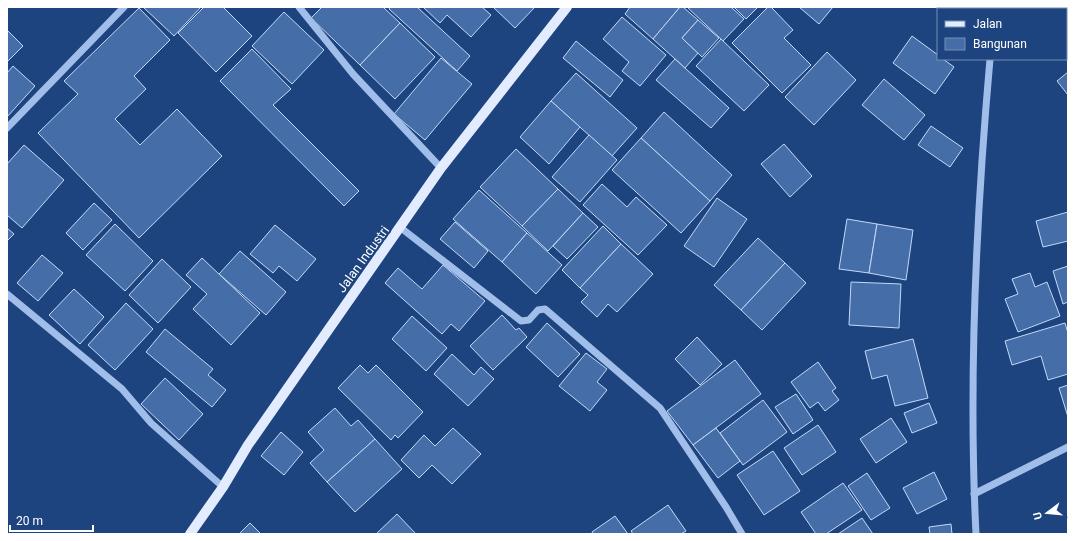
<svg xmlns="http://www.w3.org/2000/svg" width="1075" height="541" font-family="Roboto,sans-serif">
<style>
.building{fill:#456ea8;stroke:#c4d9f7}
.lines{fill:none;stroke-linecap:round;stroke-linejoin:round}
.minor{stroke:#a0bee9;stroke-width:7}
.major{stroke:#e2ecfe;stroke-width:10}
.labels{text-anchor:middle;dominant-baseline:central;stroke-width:4;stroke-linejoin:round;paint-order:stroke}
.street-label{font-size:13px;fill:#fff;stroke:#1d447f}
</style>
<rect width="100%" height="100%" fill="#1d447f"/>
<g class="building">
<polygon points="143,7 201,7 174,36"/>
<polygon points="204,7 223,7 252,36 216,72 178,33"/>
<polygon points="322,7 383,7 400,23 360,65 311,18"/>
<polygon points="390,7 417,7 470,56 457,71 389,9"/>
<polygon points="423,7 482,7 491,15 471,37 447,15 440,23"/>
<polygon points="493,7 535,7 515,28"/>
<polygon points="630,7 680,7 653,39 625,14"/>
<polygon points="680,7 683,7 698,20 682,38 698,53 685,68 653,39"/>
<polygon points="687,7 731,7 744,19 723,41"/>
<polygon points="734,7 758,7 746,19"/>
<polygon points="768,7 771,7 793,30 784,38 811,65 782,93 732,43"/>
<polygon points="799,7 833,7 819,24"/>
<polygon points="139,8 170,40 134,76 146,89 115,119 140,145 177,109 222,156 139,238 38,133 78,94 64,81"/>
<polygon points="284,12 324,50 292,84 252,46"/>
<polygon points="622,17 666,55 640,86 622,71 629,62 603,39"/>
<polygon points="698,20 719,38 702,57 682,38"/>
<polygon points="400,23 435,57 395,99 360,65"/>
<polygon points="7,30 23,46 7,62"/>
<polygon points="912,36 938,55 938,59 943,59 954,67 935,94 893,63"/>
<polygon points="721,39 769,85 744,111 696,66"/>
<polygon points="576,41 623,80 610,97 563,58"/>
<polygon points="252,49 291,89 273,105 359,191 344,206 220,81"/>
<polygon points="827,52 856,80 814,125 785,97"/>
<polygon points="441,58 472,84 425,140 394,114"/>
<polygon points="675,59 729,108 711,128 656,80"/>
<polygon points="13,66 35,86 7,117 7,73"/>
<polygon points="1068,72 1068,95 1057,81"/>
<polygon points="576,73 637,128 612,156 551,101"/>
<polygon points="884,79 925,115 904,140 862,105"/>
<polygon points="551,101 580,127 549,164 520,137"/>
<polygon points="664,112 732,175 710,201 641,138"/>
<polygon points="931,126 963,148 950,167 918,145"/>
<polygon points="589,135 617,160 580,202 552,177"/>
<polygon points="641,138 710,201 681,233 612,170"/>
<polygon points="784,144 812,176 790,197 761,164"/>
<polygon points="24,145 64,180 22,228 7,215 7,164"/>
<polygon points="516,149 558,189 522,226 480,187"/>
<polygon points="602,184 627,207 636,197 667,225 638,255 583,205"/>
<polygon points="558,189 583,213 548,251 522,226"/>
<polygon points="479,190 527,233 502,262 453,219"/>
<polygon points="717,198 747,219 714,267 684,246"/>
<polygon points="94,203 112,220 83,250 66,233"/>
<polygon points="1068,212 1068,241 1043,247 1036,221"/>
<polygon points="583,213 598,227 567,259 553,246"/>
<polygon points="847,219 877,224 869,273 839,269"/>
<polygon points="455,222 488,251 474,268 440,239"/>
<polygon points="115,224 153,261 125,291 86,255"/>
<polygon points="877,224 913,230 906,280 869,273"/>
<polygon points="275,225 316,259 297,281 279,266 273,273 250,254"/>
<polygon points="603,226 621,244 580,288 562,270"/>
<polygon points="7,228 14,234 7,241"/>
<polygon points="527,233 562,265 536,294 502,262"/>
<polygon points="758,238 785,263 741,310 714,285"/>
<polygon points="621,244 653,274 617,312 608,304 597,317 581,302 588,295 580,288"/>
<polygon points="240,251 286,292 266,315 219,274"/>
<polygon points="42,255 63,273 38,301 17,283"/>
<polygon points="202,258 260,313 231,345 193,309 207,294 186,275"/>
<polygon points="162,259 191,287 158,323 129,295"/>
<polygon points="785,263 806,283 762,330 741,310"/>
<polygon points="443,265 485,301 459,331 451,324 442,334 385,283 398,268 422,289"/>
<polygon points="1068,266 1068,302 1063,304 1053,271"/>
<polygon points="1030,273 1035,287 1047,282 1060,316 1018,332 1005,299 1018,294 1012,279"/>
<polygon points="851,282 901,284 899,328 849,325"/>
<polygon points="74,289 104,317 80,344 49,315"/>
<polygon points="126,303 153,329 115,370 88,345"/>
<polygon points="502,315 516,330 519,328 527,337 493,370 470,346"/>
<polygon points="412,316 447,348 426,371 392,339"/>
<polygon points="547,323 580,354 558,377 526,347"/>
<polygon points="1065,323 1068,333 1068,374 1048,380 1041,356 1012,365 1005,341"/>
<polygon points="165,329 213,369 208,375 226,390 212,407 146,352"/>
<polygon points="697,337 722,364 700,385 675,359"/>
<polygon points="913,339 928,398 895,406 887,375 872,379 865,351"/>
<polygon points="586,353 607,369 597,382 607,390 590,411 559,386"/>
<polygon points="452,354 474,375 481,367 494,379 468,406 434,374"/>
<polygon points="735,360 761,394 693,445 667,411"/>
<polygon points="818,362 836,388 832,391 839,400 825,411 818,402 810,408 791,382"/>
<polygon points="360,365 368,373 376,365 423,412 398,438 395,435 391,440 338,388"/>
<polygon points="165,378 203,414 179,440 141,404"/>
<polygon points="1068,385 1068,417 1059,388"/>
<polygon points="796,394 813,420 793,434 775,407"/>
<polygon points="763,400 787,432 743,465 720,433"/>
<polygon points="929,403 937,423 912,433 904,413"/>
<polygon points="335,408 351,426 358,420 375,439 327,482 310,463 324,450 308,432"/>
<polygon points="891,418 907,442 876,463 860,439"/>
<polygon points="818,425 836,452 802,475 784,448"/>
<polygon points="453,428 481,454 452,484 432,465 419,478 401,460 424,435 435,446"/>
<polygon points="716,428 740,461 718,478 693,445"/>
<polygon points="281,432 303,452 284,475 261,456"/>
<polygon points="375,439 402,469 355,512 327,482"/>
<polygon points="773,451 800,491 764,515 737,475"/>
<polygon points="934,472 947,499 917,514 903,488"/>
<polygon points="867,473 890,508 871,520 848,486"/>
<polygon points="843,483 862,510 826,534 816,534 801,512"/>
<polygon points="668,505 686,531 681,534 633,534 631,531"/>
<polygon points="397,514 416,534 376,534"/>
<polygon points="615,516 628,534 593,534 592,532"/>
<polygon points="862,518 873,534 838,534"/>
<polygon points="250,523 261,534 239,534"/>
<polygon points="951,524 952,534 930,534 929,527"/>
</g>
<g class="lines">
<g class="minor">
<polyline points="299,7 353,74 441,168"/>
<polyline points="1000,9 1000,7"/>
<polyline points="7,128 124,7"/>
<polyline points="401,228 521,321 529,320 538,310 545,309 660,408 726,507 742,534"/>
<polyline points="7,294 122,389 151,423 223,487"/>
<polyline points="974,494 1068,447"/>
<path d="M976,534C968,376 976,217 990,59"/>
</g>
<polyline class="major" points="190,534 223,487 248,445 441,168 567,7"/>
</g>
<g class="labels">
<g class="street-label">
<text transform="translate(363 259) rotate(-54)">Jalan Industri</text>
</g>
</g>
<rect width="1075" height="541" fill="none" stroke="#ffffff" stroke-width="16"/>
<rect x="937" y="8" width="130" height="52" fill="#1d447f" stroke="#778fb2"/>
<rect x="945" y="21" width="20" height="6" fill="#e2ecfe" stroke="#778fb2"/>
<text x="973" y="28" font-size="12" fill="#ffffff">Jalan</text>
<rect x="945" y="38" width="20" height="12" fill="#456ea8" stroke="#778fb2"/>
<text x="973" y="48" font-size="12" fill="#ffffff">Bangunan</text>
<g transform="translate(1047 513) rotate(254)" stroke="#1d447f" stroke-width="3" paint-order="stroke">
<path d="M0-3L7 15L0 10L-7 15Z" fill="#ffffff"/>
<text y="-6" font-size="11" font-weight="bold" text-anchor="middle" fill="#ffffff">U</text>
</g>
<path d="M10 525v6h83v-6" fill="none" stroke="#ffffff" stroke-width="2"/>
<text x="16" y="525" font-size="12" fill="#ffffff" stroke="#1d447f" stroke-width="3" paint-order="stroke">20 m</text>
</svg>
